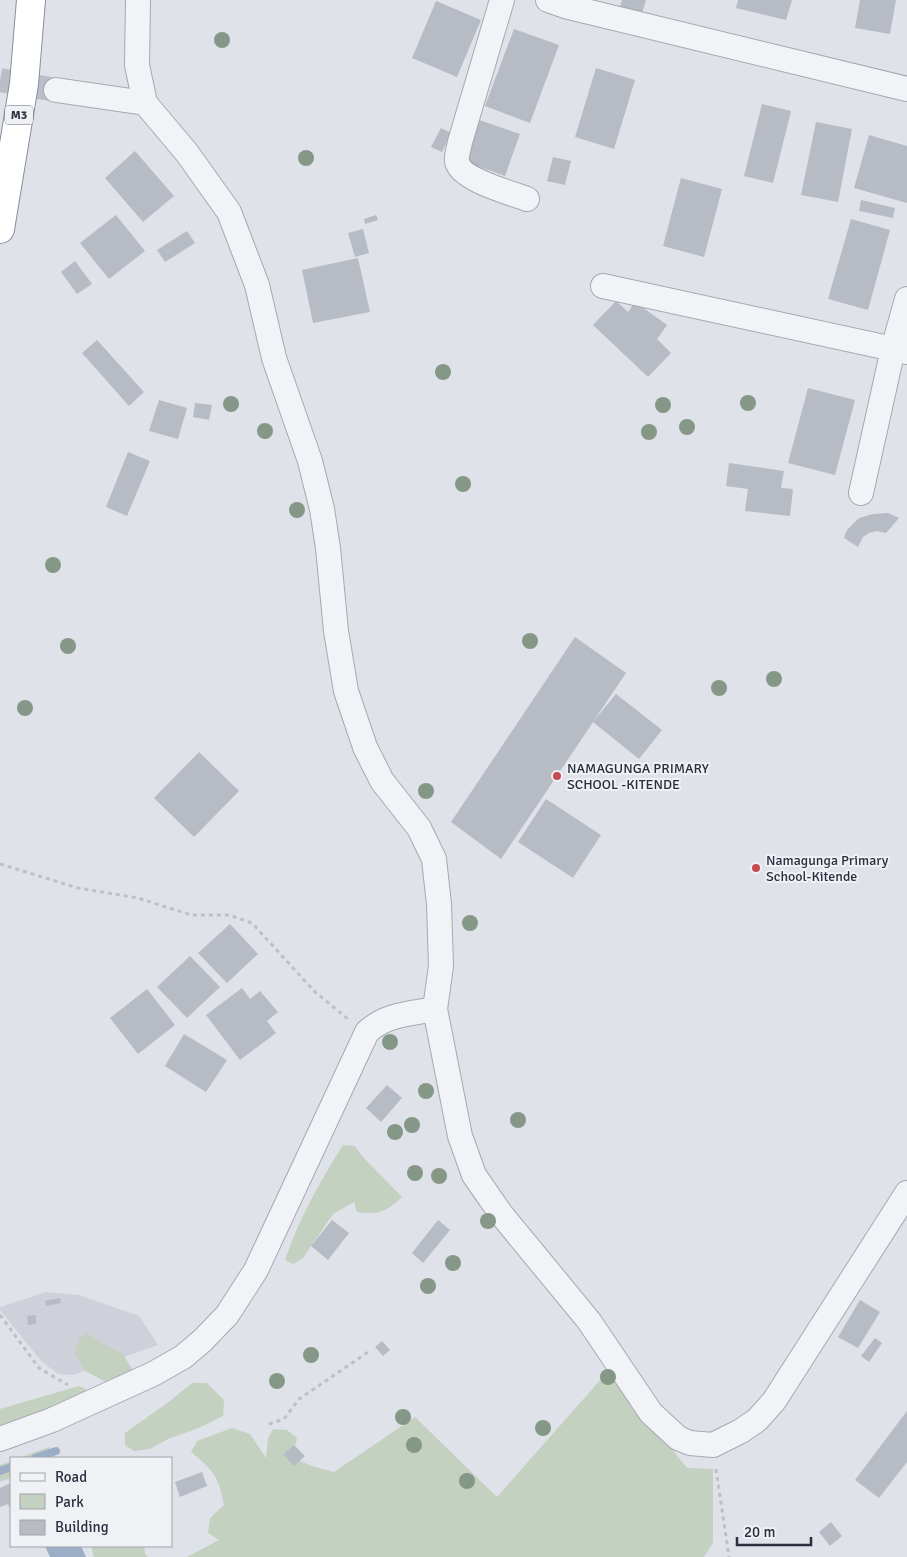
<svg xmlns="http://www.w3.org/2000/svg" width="907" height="1557" font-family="Signika,sans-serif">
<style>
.built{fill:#ced1d9}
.green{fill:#c4d1c1}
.water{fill:#9cadc6}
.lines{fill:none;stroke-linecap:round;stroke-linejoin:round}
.stream{stroke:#9cadc6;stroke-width:8}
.building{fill:#b7bbc4}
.street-tunnel{stroke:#bbbec6;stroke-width:24;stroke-dasharray:24 12;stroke-linecap:butt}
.street-casing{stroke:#a5a9b2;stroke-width:26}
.highway-casing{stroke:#888e9d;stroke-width:30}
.path{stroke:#bec0c6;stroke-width:3;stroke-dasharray:4 4;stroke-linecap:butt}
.street{stroke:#f2f3f6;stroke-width:24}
.highway{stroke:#fff;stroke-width:28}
.tree{fill:#859787}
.poi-dot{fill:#c54c53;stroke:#eff1f5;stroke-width:2}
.labels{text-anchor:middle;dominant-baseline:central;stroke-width:4;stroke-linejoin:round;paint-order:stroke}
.shield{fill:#eff1f5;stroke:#646975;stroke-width:1}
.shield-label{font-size:12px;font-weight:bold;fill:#292f3e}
.poi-label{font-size:14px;fill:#292f3e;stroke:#eff1f5;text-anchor:start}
</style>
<rect width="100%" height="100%" fill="#dfe2e8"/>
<polygon class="built" points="46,1292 79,1295 139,1316 158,1345 73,1375 58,1374 41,1361 0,1310 0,1307"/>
<g class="green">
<path d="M343,1145L355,1146L362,1156L402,1197C386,1212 379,1215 357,1212L354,1202L333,1214L303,1258L293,1264L285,1260C299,1219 320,1181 343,1145Z"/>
<polygon points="88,1333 93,1338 123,1354 134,1372 112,1385 85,1371 75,1353 80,1338"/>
<path d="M609,1370L687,1468L713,1469V1543L704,1557H187L219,1540L208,1533L210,1518L224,1505C218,1475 213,1470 191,1452L197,1441L232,1428L250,1434L266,1458L268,1438L273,1429L287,1430L297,1438L292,1458L315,1467L334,1472L415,1417L497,1497Z"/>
<polygon points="192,1383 207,1383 224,1400 223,1416 201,1427 168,1439 150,1449 134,1451 125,1445 125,1433 170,1401"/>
<polygon points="79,1386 86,1389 83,1395 43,1410 0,1431 0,1409"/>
<polygon points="49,1447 54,1458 19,1458"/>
<polygon points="11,1461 11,1478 0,1482 0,1465"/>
<polygon points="91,1546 144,1546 145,1554 148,1557 94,1557"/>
</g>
<polygon class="water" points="45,1546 81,1546 86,1557 50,1557"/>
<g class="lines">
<g class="stream">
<polyline points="35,1458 56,1451"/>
<polyline points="0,1471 11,1467"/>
</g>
</g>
<g class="building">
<polygon points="622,0 646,0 641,16 619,10"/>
<polygon points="738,0 792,0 786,20 736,8"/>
<polygon points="860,0 896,0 890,34 855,28"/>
<polygon points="436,1 481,20 457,77 412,58"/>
<polygon points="514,29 559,45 530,123 485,106"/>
<polygon points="596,68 635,80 614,149 575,137"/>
<polygon points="762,104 791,111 773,183 744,176"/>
<polygon points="479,120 520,134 505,176 464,161"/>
<polygon points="816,122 852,129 838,202 801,195"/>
<polygon points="441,128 451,133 442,152 431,147"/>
<polygon points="869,135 907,146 907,203 854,188"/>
<polygon points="135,151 174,196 143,222 105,178"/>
<polygon points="553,157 571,161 565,185 547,181"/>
<polygon points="681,178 722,189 704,257 663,246"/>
<polygon points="861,200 895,208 893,218 859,211"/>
<polygon points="116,215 145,251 109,279 80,243"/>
<polygon points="376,215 378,220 365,224 364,219"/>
<polygon points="851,219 890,230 868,310 828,299"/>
<polygon points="363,229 369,253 355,257 348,233"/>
<polygon points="187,231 195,243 165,262 157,250"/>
<polygon points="358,258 370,312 313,323 302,270"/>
<polygon points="75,261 92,284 77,294 61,272"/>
<polygon points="616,301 628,312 635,302 667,325 657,339 671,353 648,377 593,325"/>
<polygon points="97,340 144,392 129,406 82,353"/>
<polygon points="808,388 855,400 835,475 788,463"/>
<polygon points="159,400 187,408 178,439 149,431"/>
<polygon points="195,403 212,405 209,420 193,417"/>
<polygon points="128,452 150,461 127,516 106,507"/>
<polygon points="729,463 784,471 781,488 793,489 790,516 745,511 748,489 726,486"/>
<polygon points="888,513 899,518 886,533 877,531 869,533 863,537 858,547 844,538 847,530 859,518 873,514"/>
<polygon points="575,637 626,673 501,859 451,822"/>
<polygon points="616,694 662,730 639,759 593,722"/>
<polygon points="199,752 239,791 194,837 154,798"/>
<polygon points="546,799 601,835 573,878 518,842"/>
<polygon points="230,924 258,954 227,983 198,953"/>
<polygon points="190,956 220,987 187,1018 157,987"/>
<polygon points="242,988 250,999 260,991 278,1012 267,1021 276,1033 240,1060 206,1015"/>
<polygon points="147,989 175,1025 138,1054 110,1018"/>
<polygon points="184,1034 227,1060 206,1092 165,1066"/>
<polygon points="387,1085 402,1098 381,1122 366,1108"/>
<polygon points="332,1220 349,1233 328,1260 311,1246"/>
<polygon points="438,1220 450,1230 423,1263 412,1253"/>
<polygon points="60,1298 61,1303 46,1306 45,1301"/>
<polygon points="860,1300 880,1312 858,1348 838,1337"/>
<polygon points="36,1315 36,1324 28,1325 27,1316"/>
<polygon points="875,1338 882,1343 869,1362 861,1356"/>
<polygon points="382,1341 390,1350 383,1356 375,1347"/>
<polygon points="907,1411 907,1462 879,1498 855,1480"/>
<polygon points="294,1445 305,1456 294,1466 283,1454"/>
<polygon points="202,1472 207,1486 180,1497 175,1482"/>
<polygon points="11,1483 11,1511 8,1504 0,1507 0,1488"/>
<polygon points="831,1522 842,1536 830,1546 819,1532"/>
</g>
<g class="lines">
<polyline class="street-tunnel" points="0,80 56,90"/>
<g class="street-casing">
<g id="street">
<polyline points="138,0 137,65 145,103 187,153 229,212 257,285 274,358 310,461 322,509 328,548 336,631 346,691 365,747 382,781 419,828 434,859 439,904 441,966 435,1009"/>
<path d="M502,0L460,142C459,148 456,155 457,161C459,179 511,193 527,199"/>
<polyline points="548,0 565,6 907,89"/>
<polyline points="56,90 145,103"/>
<polyline points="603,286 907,352"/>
<polyline points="861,493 893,349 907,299"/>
<path d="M0,1439L52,1420L153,1374L183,1357L203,1340L227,1315L256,1270L367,1032C386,1014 410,1014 435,1009L460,1136L474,1175L501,1214L589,1321L651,1413L678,1438L690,1443L713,1445L741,1431L757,1420L774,1401L907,1193"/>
</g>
</g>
<g class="highway-casing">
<polyline id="highway" points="0,229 24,84 31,0"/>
</g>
<g class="path">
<polyline points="0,864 78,888 138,898 191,915 229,915 252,923 315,992 348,1019"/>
<polyline points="0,1315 39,1368 68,1385"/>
<polyline points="269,1424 284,1419 299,1399 368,1352"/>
<polyline points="716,1469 729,1557"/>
</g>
<use href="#street" class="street"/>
<use href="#highway" class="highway"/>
</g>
<g class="tree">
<circle cx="222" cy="40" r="8"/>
<circle cx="306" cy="158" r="8"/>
<circle cx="443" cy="372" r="8"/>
<circle cx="748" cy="403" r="8"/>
<circle cx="231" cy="404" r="8"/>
<circle cx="663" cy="405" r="8"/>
<circle cx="687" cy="427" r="8"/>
<circle cx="265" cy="431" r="8"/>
<circle cx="649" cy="432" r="8"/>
<circle cx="463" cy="484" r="8"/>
<circle cx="297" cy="510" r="8"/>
<circle cx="53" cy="565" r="8"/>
<circle cx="530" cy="641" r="8"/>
<circle cx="68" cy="646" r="8"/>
<circle cx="774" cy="679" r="8"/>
<circle cx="719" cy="688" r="8"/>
<circle cx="25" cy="708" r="8"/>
<circle cx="426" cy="791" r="8"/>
<circle cx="470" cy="923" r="8"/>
<circle cx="390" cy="1042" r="8"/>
<circle cx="426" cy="1091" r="8"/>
<circle cx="518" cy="1120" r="8"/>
<circle cx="412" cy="1125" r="8"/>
<circle cx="395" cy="1132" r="8"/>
<circle cx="415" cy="1173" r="8"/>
<circle cx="439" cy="1176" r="8"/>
<circle cx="488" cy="1221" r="8"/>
<circle cx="453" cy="1263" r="8"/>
<circle cx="428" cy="1286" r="8"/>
<circle cx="311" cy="1355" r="8"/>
<circle cx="608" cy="1377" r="8"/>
<circle cx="277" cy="1381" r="8"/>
<circle cx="403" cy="1417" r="8"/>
<circle cx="543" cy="1428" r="8"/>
<circle cx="414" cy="1445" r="8"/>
<circle cx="467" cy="1481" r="8"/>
</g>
<g class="poi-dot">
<circle cx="557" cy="776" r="5"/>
<circle cx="756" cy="868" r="5"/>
</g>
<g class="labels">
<rect class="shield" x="5" y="105.5" width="28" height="19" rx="4"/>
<g class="shield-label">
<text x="19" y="115">M3</text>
</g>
<g class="poi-label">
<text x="567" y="768">NAMAGUNGA PRIMARY<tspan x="567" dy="16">SCHOOL -KITENDE</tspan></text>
<text x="766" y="860">Namagunga Primary<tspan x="766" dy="16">School-Kitende</tspan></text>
</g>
</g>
<rect x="10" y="1457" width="162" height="90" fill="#eff1f5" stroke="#a0a3ac"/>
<rect x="20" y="1473" width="25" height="8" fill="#f2f3f6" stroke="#a0a3ac"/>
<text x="55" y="1482" font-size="15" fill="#292f3e">Road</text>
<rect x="20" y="1494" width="25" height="15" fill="#c4d1c1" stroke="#a0a3ac"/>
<text x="55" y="1507" font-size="15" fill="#292f3e">Park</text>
<rect x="20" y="1520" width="25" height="15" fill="#b7bbc4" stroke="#a0a3ac"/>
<text x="55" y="1532" font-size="15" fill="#292f3e">Building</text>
<path d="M737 1537v8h74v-8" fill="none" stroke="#292f3e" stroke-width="2.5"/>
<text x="744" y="1537" font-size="15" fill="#292f3e" stroke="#eff1f5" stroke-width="4" paint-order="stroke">20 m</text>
</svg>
